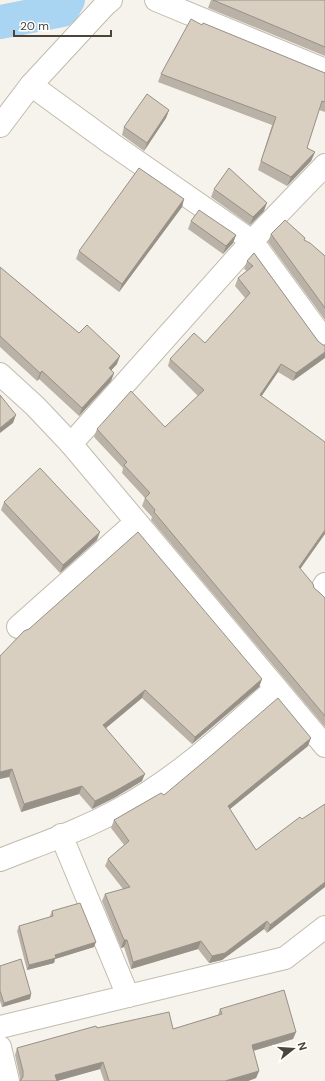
<svg xmlns="http://www.w3.org/2000/svg" width="325" height="1081" font-family="'DM Sans',sans-serif">
<style>
.lines{fill:none;stroke-linecap:round;stroke-linejoin:round}
.canal{stroke:#a9d4f2;stroke-width:34}
.street-casing{stroke:#c2bbae;stroke-width:24}
.street{stroke:#fff;stroke-width:22}
.wall{fill:#bab2a6}
.shaded-wall{fill:#979187}
.building{fill:#d8cfc1;stroke:#979187}
</style>
<rect width="100%" height="100%" fill="#f6f3ec"/>
<g class="lines">
<polyline class="canal" points="0,22 62,10 68,0"/>
<g class="street-casing">
<g id="street">
<polyline points="156,0 325,70"/>
<polyline points="31,85 112,144 252,241 325,341"/>
<polyline points="0,126 31,85 105,5 111,0"/>
<polyline points="325,165 252,241 71,444 325,746"/>
<polyline points="0,374 35,406 71,444"/>
<polyline points="322,589 325,584"/>
<polyline points="18,627 136,522"/>
<polyline points="61,835 128,996"/>
<path d="M0,860C40,844 82,830 120,809C178,778 227,731 276,688"/>
<polyline points="0,1027 285,958 325,927"/>
<polyline points="0,1047 8,1081"/>
</g>
</g>
<use href="#street" class="street"/>
</g>
<g class="wall">
<polygon points="211,0 325,0 325,56 208,8"/>
<polygon points="202,25 325,73 325,112 319,110 307,148 315,152 311,161 287,186 258,170 272,125 158,82 161,74"/>
<polygon points="169,110 166,118 144,151 122,135 124,127"/>
<polygon points="214,189 264,211 250,225 211,197"/>
<polygon points="184,199 182,207 119,292 76,259 79,251"/>
<polygon points="191,221 236,235 233,243 223,254 188,229"/>
<polygon points="271,234 304,240 325,256 325,320 268,242"/>
<polygon points="254,253 318,341 293,381 278,372 261,396 300,569 314,588 325,598 325,727 151,520 152,517 142,506 145,498 122,473 123,468 94,437 97,429 165,427 198,396 168,366 170,359 205,343 246,299 235,286 238,278 247,271 244,269 247,261"/>
<polygon points="0,267 79,333 117,364 111,370 114,373 111,381 79,416 39,379 37,381 0,347"/>
<polygon points="4,502 97,540 60,573 1,510"/>
<polygon points="0,656 262,679 259,687 192,744 142,698 106,728 142,781 114,798 92,809 79,794 21,812 9,777"/>
<polygon points="308,746 230,809 256,850 325,804 267,933 264,929 222,960 209,963 198,949 131,969 124,947 121,948 102,901 105,894 123,889 105,866 108,859 124,845 111,828 114,820 164,795"/>
<polygon points="52,911 94,947 55,959 54,963 27,970 17,931 19,926 50,917 50,916"/>
<polygon points="0,966 31,994 30,999 2,1007 0,1001"/>
<polygon points="220,1009 296,1032 293,1039 253,1051 259,1071 256,1078 248,1081 104,1081 100,1069 57,1081 20,1081 20,1078 15,1055 17,1048 97,1028 173,1029 218,1015"/>
</g>
<g class="shaded-wall">
<polygon points="169,110 166,118 144,151 147,143"/>
<polygon points="315,152 311,161 287,186 291,177"/>
<polygon points="184,199 182,207 119,292 122,284"/>
<polygon points="267,203 264,211 250,225 253,217"/>
<polygon points="236,235 233,243 223,254 226,246"/>
<polygon points="325,352 325,358 293,381 296,373"/>
<polygon points="120,356 117,364 106,376 109,368"/>
<polygon points="281,364 278,372 257,403 260,395"/>
<polygon points="42,371 39,379 37,381 40,373"/>
<polygon points="114,373 111,381 79,416 82,408"/>
<polygon points="16,415 13,423 0,433 0,428"/>
<polygon points="325,530 325,534 296,575 299,567"/>
<polygon points="100,532 97,540 60,573 63,565"/>
<polygon points="262,679 259,687 192,744 195,737"/>
<polygon points="145,690 142,698 100,733 103,725"/>
<polygon points="311,738 308,746 225,813 228,806"/>
<polygon points="12,769 9,777 0,779 0,772"/>
<polygon points="145,774 142,781 114,798 92,809 95,801"/>
<polygon points="82,786 79,794 21,812 24,804"/>
<polygon points="325,882 325,887 267,933 270,925"/>
<polygon points="267,921 264,929 222,960 209,963 212,956"/>
<polygon points="124,940 127,940 124,947 121,948"/>
<polygon points="201,941 198,949 131,969 133,962"/>
<polygon points="96,942 94,947 55,959 54,963 27,970 29,965 55,955"/>
<polygon points="31,994 30,999 2,1007 4,1003"/>
<polygon points="296,1032 293,1039 249,1052 252,1045"/>
<polygon points="103,1062 100,1069 57,1081 55,1075"/>
<polygon points="259,1071 256,1078 248,1081 225,1081"/>
</g>
<g class="building">
<polygon points="213,0 325,0 325,47"/>
<polygon points="191,19 202,25 203,23 325,73 325,102 322,101 307,148 315,152 291,177 261,161 276,117 161,74"/>
<polygon points="147,94 169,110 147,143 124,127"/>
<polygon points="139,168 184,199 122,284 79,251"/>
<polygon points="229,168 267,203 253,217 214,189"/>
<polygon points="199,210 236,235 226,246 191,221"/>
<polygon points="285,220 305,238 304,240 310,243 325,256 325,308 271,234"/>
<polygon points="254,253 318,341 323,345 325,345 325,352 296,373 281,364 260,395 325,442 325,530 299,567 313,584 314,588 320,593 325,598 325,716 154,512 155,510 145,498 150,493 124,465 127,462 97,429 131,391 165,427 204,390 170,359 194,333 205,343 250,293 238,278 253,266 247,261"/>
<polygon points="0,267 79,333 87,325 120,356 109,368 114,373 82,408 42,371 40,373 0,336"/>
<polygon points="0,395 16,415 0,428"/>
<polygon points="40,468 100,532 63,565 4,502"/>
<polygon points="138,532 262,679 195,737 145,690 103,725 145,774 117,790 95,801 82,786 24,804 12,769 0,772 0,656 24,631 29,629"/>
<polygon points="278,698 311,738 228,806 256,850 300,817 302,819 325,804 325,882 270,925 267,921 225,953 212,956 201,941 133,962 127,940 124,940 105,894 130,887 108,859 129,841 114,820 161,793 164,795 213,754"/>
<polygon points="80,903 96,942 55,955 56,958 29,965 19,926 53,916 52,911"/>
<polygon points="21,959 31,994 4,1003 0,991 0,966"/>
<polygon points="284,990 296,1032 252,1045 259,1071 225,1081 109,1081 103,1062 55,1075 57,1081 20,1081 23,1077 23,1071 17,1048 96,1026 97,1028 169,1012 173,1029 222,1014 220,1009"/>
</g>
<g transform="translate(293 1049) rotate(73)" stroke="#ffffff" stroke-width="3" paint-order="stroke">
<path d="M0-3L7 15L0 10L-7 15Z" fill="#4b4439"/>
<text y="-6" font-size="11" font-weight="bold" text-anchor="middle" fill="#4b4439">N</text>
</g>
<path d="M14 30v6h97v-6" fill="none" stroke="#4b4439" stroke-width="2"/>
<text x="20" y="30" font-size="12" fill="#4b4439" stroke="#ffffff" stroke-width="3" paint-order="stroke">20 m</text>
</svg>
